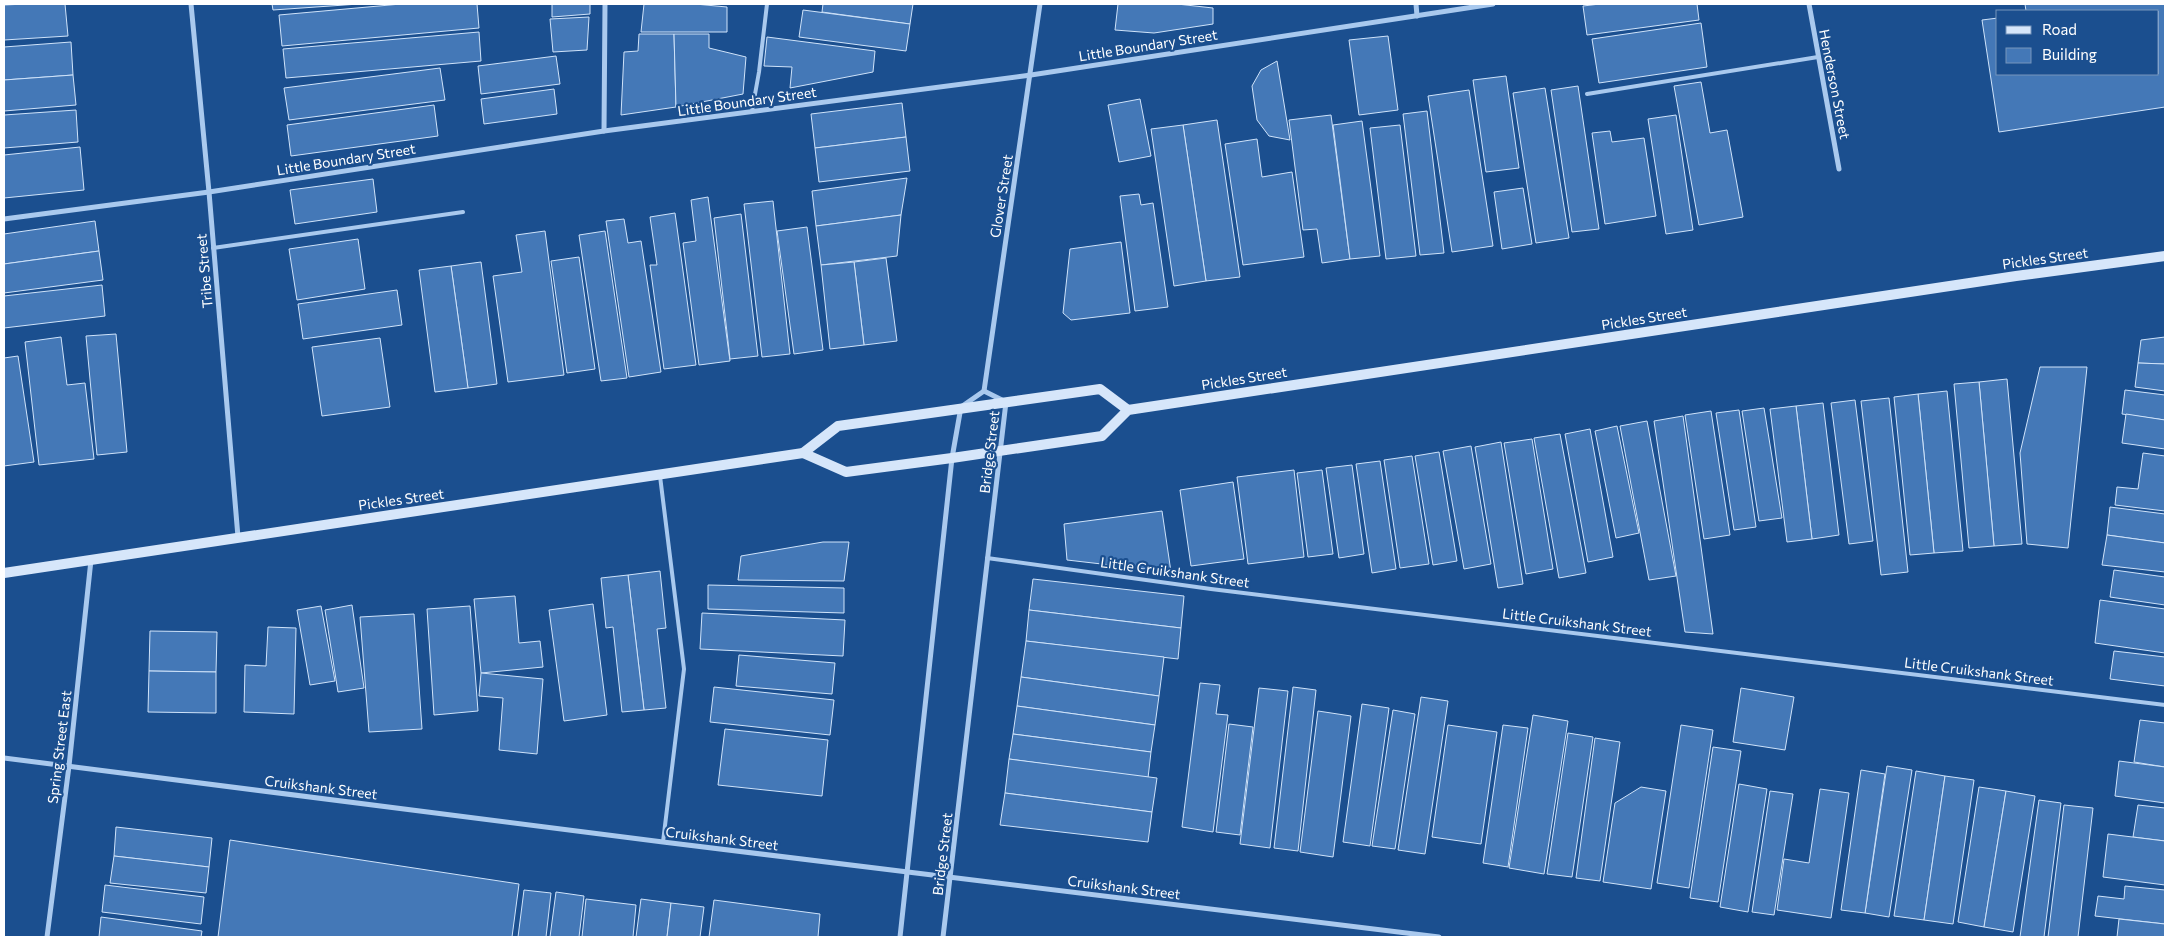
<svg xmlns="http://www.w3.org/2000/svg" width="2169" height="941" font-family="Commissioner,sans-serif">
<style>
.building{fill:#4478b7;stroke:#cfe3fa}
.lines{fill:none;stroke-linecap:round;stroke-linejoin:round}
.lane{stroke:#a9c9ee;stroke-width:4}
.street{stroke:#a9c9ee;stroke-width:5}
.secondary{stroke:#d6e6fa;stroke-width:10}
.labels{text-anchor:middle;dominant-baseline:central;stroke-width:4.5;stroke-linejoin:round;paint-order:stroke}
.street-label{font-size:14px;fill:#fff;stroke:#1b4f8f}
</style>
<rect width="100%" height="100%" fill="#1b4f8f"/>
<g class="building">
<polygon points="26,4 65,4 68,36 4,40 4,5"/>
<polygon points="272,4 359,4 273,10"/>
<polygon points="401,4 477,4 479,28 282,46 279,15"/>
<polygon points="552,4 590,4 590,14 552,17"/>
<polygon points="644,4 695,4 727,7 727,32 641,32"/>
<polygon points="823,4 913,4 910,24 822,12"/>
<polygon points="1118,4 1177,4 1213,8 1213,24 1154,33 1115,30"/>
<polygon points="1600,4 1697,4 1699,20 1587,35 1583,6"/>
<polygon points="2025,4 2165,4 2165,107 1999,132 1982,20 1998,18 1998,74 2158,74 2158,11 2026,11"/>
<polygon points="803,10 910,24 906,51 799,37"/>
<polygon points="589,17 587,50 553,52 550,19"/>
<polygon points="1701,23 1707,67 1599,83 1592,39"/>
<polygon points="479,32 481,61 286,78 283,49"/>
<polygon points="639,34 674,34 676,107 621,115 624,52 638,51"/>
<polygon points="674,34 709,34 709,48 746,57 743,94 676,107"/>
<polygon points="1388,36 1398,110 1359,115 1349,40"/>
<polygon points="767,37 875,51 873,72 790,88 792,67 764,66"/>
<polygon points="71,42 73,75 4,80 4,47"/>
<polygon points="556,56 560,84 481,94 478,66"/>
<polygon points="1277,61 1290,140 1269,136 1257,120 1252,86 1261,70"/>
<polygon points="440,68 445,100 289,120 284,88"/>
<polygon points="73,75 76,105 4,111 4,80"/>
<polygon points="1506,76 1519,168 1486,172 1473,80"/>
<polygon points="1701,82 1710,133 1727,130 1743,217 1699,225 1674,86"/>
<polygon points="1578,86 1599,229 1572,232 1551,90"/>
<polygon points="1545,88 1569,238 1536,243 1513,93"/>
<polygon points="554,89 557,114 484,124 481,99"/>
<polygon points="1469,90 1493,246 1452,252 1428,96"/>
<polygon points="1140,99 1151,156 1119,162 1108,105"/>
<polygon points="902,103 906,137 815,148 811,114"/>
<polygon points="434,105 438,136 291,156 287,125"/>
<polygon points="76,110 78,142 4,148 4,115"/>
<polygon points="1427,111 1444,253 1420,255 1403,114"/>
<polygon points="1331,115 1350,259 1322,263 1317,229 1303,230 1289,120"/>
<polygon points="1676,115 1693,230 1666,234 1648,119"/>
<polygon points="1217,120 1240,277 1206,281 1183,125"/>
<polygon points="1362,121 1380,256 1350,259 1333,125"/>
<polygon points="1183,125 1206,281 1174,286 1151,129"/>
<polygon points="1400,125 1416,256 1386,259 1370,128"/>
<polygon points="1610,131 1612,142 1644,138 1656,216 1605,224 1592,133"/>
<polygon points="906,137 910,171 819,182 815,148"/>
<polygon points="1257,139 1262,177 1292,172 1304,257 1243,265 1225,144"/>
<polygon points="80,147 84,190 4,198 4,155"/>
<polygon points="907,178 901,215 816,226 812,191"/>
<polygon points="373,179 377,212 295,224 290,190"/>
<polygon points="1523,188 1532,244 1502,249 1494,192"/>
<polygon points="1139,194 1141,205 1153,203 1168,307 1135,311 1120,196"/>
<polygon points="708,197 730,361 699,365 683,243 696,241 691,200"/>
<polygon points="773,201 790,354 762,357 744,204"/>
<polygon points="675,213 696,365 664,369 650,265 657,265 650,217"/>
<polygon points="741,214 758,356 730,359 714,218"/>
<polygon points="901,215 897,256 821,265 816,226"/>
<polygon points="624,219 628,243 641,241 661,372 629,377 606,221"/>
<polygon points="95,221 99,251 4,264 4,234"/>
<polygon points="807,227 823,350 794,354 777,231"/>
<polygon points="545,231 564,375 508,382 493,276 522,272 516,235"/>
<polygon points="605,231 627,378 601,381 579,235"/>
<polygon points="358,239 365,289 297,300 289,249"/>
<polygon points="1121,242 1130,313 1071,320 1063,313 1070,249"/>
<polygon points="99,251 103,280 4,293 4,264"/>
<polygon points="579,257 595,369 567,373 551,261"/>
<polygon points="886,258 897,341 864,345 854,262"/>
<polygon points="481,262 497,384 468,388 451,266"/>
<polygon points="854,262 864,345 830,349 821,265"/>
<polygon points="451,266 468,388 435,392 419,270"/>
<polygon points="102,285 105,316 4,328 4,296"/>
<polygon points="397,290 402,325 303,339 298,304"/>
<polygon points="116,334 127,452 97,455 86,336"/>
<polygon points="61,337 67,385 85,383 94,459 39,465 25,342"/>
<polygon points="2165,337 2165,364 2138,363 2141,340"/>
<polygon points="380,338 390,407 322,416 312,347"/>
<polygon points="18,356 34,462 4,466 4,358"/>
<polygon points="2138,363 2165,364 2165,391 2135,387"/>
<polygon points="2040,367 2087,367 2068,548 2027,544 2020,453"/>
<polygon points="2007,379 2022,544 1994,546 1979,382"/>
<polygon points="1979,382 1994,546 1969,548 1954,384"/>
<polygon points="2125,390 2165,395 2165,420 2122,414"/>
<polygon points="1947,391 1963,551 1934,553 1918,394"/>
<polygon points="1918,394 1934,553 1910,555 1894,397"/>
<polygon points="1889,398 1908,572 1881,575 1861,401"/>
<polygon points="1855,400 1873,541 1849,544 1831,403"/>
<polygon points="1823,403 1839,535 1812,539 1796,406"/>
<polygon points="1796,406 1812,539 1787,542 1770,409"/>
<polygon points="1764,408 1782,518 1759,521 1742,411"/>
<polygon points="1739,410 1756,527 1734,530 1716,413"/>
<polygon points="1711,411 1730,535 1704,539 1685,415"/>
<polygon points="2126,414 2165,420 2165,449 2122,443"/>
<polygon points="1683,416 1713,634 1685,632 1654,421"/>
<polygon points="1647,421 1676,576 1649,580 1620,426"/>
<polygon points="1617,426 1639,533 1616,538 1595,431"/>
<polygon points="1590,429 1613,557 1588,562 1565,434"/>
<polygon points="1560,434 1586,573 1559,578 1534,438"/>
<polygon points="1532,439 1553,569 1526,574 1504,443"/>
<polygon points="1501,442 1523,584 1498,588 1475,447"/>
<polygon points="1471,446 1491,564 1464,569 1443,451"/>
<polygon points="1439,452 1457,561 1433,565 1415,456"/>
<polygon points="2143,453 2165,456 2165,511 2115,505 2117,487 2138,489"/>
<polygon points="1412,456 1429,564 1400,568 1384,460"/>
<polygon points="1380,461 1396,569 1372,573 1356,464"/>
<polygon points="1352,465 1364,554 1339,558 1326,468"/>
<polygon points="1294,470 1304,557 1248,564 1237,477"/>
<polygon points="1322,470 1333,554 1308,557 1297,473"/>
<polygon points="1233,482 1244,559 1191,566 1180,490"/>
<polygon points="2110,507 2165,514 2165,543 2107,535"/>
<polygon points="1162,511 1171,572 1067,560 1064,524"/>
<polygon points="2107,535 2165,543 2165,572 2102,565"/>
<polygon points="823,542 849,542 844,581 738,580 741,556"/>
<polygon points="2114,570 2165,577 2165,605 2110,597"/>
<polygon points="660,571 666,628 657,629 666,708 644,710 628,575"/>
<polygon points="628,575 644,710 622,712 613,627 606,628 601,578"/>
<polygon points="1033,579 1184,596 1181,628 1029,610"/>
<polygon points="708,585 844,588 844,613 708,609"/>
<polygon points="515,596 519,643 540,641 543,667 481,673 474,599"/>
<polygon points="2100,600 2165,609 2165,653 2095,643"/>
<polygon points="593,604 607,715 564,721 549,610"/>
<polygon points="352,605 364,688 338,692 325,610"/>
<polygon points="321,606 335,681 310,685 297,610"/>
<polygon points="470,606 478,711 434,715 427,609"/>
<polygon points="1029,610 1181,628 1178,659 1026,641"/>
<polygon points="702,613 845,620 843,656 700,649"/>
<polygon points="414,614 422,729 369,732 360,617"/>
<polygon points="268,627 296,628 294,714 244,712 245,665 266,666"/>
<polygon points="150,631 217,632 216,672 149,671"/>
<polygon points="1026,641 1164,657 1159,696 1021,677"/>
<polygon points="2114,651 2165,657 2165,686 2110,679"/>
<polygon points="739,655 835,663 832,694 736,686"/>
<polygon points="149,671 216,672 216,713 148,712"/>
<polygon points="481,673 543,679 537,754 499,750 503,698 479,696"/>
<polygon points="1021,677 1159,696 1155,725 1017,706"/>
<polygon points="1200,683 1220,685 1216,714 1228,715 1213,832 1182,827"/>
<polygon points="714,687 834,700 830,735 710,722"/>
<polygon points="1293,687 1316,690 1298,851 1274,848"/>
<polygon points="1259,688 1288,691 1270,848 1240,844"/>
<polygon points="1741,688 1794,697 1785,750 1733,742"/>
<polygon points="1421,697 1448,701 1425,854 1398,850"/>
<polygon points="1362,704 1389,708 1370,846 1343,842"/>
<polygon points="1017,706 1155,725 1151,752 1013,734"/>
<polygon points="1393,710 1415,714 1395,849 1372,846"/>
<polygon points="1318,711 1351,716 1333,857 1300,852"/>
<polygon points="1533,715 1568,721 1544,874 1509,868"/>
<polygon points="2140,720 2165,723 2165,767 2134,762"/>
<polygon points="1229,724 1253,727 1240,835 1216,832"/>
<polygon points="1448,725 1497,732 1481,844 1432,837"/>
<polygon points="1503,725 1528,728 1508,867 1483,863"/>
<polygon points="1681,725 1713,730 1689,888 1657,883"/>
<polygon points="725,729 828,740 822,796 718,785"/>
<polygon points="1568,733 1593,737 1572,877 1547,874"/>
<polygon points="1013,734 1151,752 1148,778 1009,759"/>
<polygon points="1595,738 1620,742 1600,881 1576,878"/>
<polygon points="1713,747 1741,751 1718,902 1690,898"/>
<polygon points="1009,759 1157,778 1152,812 1005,793"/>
<polygon points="2119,761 2165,767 2165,803 2115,796"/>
<polygon points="1887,766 1912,770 1889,917 1865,913"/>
<polygon points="1861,770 1885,774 1865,913 1841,910"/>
<polygon points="1916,771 1945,776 1924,920 1894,916"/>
<polygon points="1945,776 1974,780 1953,924 1924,920"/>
<polygon points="1739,784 1767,789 1748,912 1720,907"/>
<polygon points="1641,787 1666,791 1651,889 1603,882 1615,803"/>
<polygon points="1979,787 2006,791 1984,927 1958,922"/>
<polygon points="1820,789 1849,793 1831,918 1777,910 1784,859 1809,863"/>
<polygon points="1770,791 1793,794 1774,915 1752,912"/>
<polygon points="2006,791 2035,796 2013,932 1984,927"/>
<polygon points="1005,793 1152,812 1148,842 1000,825"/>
<polygon points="2039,800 2061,803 2044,937 2020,937"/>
<polygon points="2064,805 2093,808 2078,937 2048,937"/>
<polygon points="2138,805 2165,808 2165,841 2133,837"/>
<polygon points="116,827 212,838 209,867 114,856"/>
<polygon points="2108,834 2165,841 2165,885 2103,877"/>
<polygon points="230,840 519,884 512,937 218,937"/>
<polygon points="114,856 209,867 206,893 110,883"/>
<polygon points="105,885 204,897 201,924 102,912"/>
<polygon points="2125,886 2165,890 2165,924 2095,916 2098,896 2124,899"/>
<polygon points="524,890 551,893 546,937 518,937"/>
<polygon points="556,892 584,896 579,937 550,937"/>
<polygon points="586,899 636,905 633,937 582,937"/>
<polygon points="641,899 671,903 667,937 636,937"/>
<polygon points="714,900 820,914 818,937 709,937"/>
<polygon points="671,903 704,907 700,937 667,937"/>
<polygon points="101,917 202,931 201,937 99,937"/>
<polygon points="2119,919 2165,924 2165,937 2117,937"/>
</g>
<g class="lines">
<g class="lane">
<polyline points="1587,94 1818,57"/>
<polyline points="752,111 759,72 767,4"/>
<polyline points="213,248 463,212"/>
<polyline points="660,476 684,669 663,842"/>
<polyline points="987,558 1211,589 2165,705"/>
</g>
<g class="street">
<polyline points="191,4 209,192 238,537"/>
<polyline points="1416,4 1417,16"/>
<polyline points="1809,4 1839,169"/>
<polyline points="604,131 605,4"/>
<polyline points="4,219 209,192 604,131 1031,75 1493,4"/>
<polyline points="984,391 1040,4"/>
<polyline points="4,758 663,842 1439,937"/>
<polyline points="47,937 69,766 91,560"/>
<polyline points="900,937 952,458 961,407 984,391"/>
<polyline points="943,937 1006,402 984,391"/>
</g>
<g class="secondary">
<polyline points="803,453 846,472 952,458 1102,436 1128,410 2016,276 2165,256"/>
<polyline points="4,573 803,453 838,426 1100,389 1128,410"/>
</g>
</g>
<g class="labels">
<g class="street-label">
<text transform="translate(1148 45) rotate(-9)">Little Boundary Street</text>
<text transform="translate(1835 84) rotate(79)">Henderson Street</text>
<text transform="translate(747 101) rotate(-8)">Little Boundary Street</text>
<text transform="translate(346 159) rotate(-9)">Little Boundary Street</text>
<text transform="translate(1001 196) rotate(-81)">Glover Street</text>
<text transform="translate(2045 258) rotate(-8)">Pickles Street</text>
<text transform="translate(204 271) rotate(-95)">Tribe Street</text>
<text transform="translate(1644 318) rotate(-9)">Pickles Street</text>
<text transform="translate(1244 378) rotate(-9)">Pickles Street</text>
<text transform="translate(989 452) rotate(-83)">Bridge Street</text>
<text transform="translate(401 499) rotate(-8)">Pickles Street</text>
<text transform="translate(1175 572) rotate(8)">Little Cruikshank Street</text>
<text transform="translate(1577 622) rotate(7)">Little Cruikshank Street</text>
<text transform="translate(1979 671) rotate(7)">Little Cruikshank Street</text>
<text transform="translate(59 747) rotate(-83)">Spring Street East</text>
<text transform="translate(321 787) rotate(7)">Cruikshank Street</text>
<text transform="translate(722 838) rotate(7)">Cruikshank Street</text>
<text transform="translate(942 854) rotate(-83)">Bridge Street</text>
<text transform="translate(1124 887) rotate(7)">Cruikshank Street</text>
</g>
</g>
<rect width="2169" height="941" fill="none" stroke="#ffffff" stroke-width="10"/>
<rect x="1996" y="10" width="162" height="65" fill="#1b4f8f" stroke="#7695bc"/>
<rect x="2006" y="26" width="25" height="8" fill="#d6e6fa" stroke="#7695bc"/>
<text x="2042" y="35" font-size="15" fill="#ffffff">Road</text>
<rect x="2006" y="48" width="25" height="15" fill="#4478b7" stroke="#7695bc"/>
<text x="2042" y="60" font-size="15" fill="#ffffff">Building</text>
</svg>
